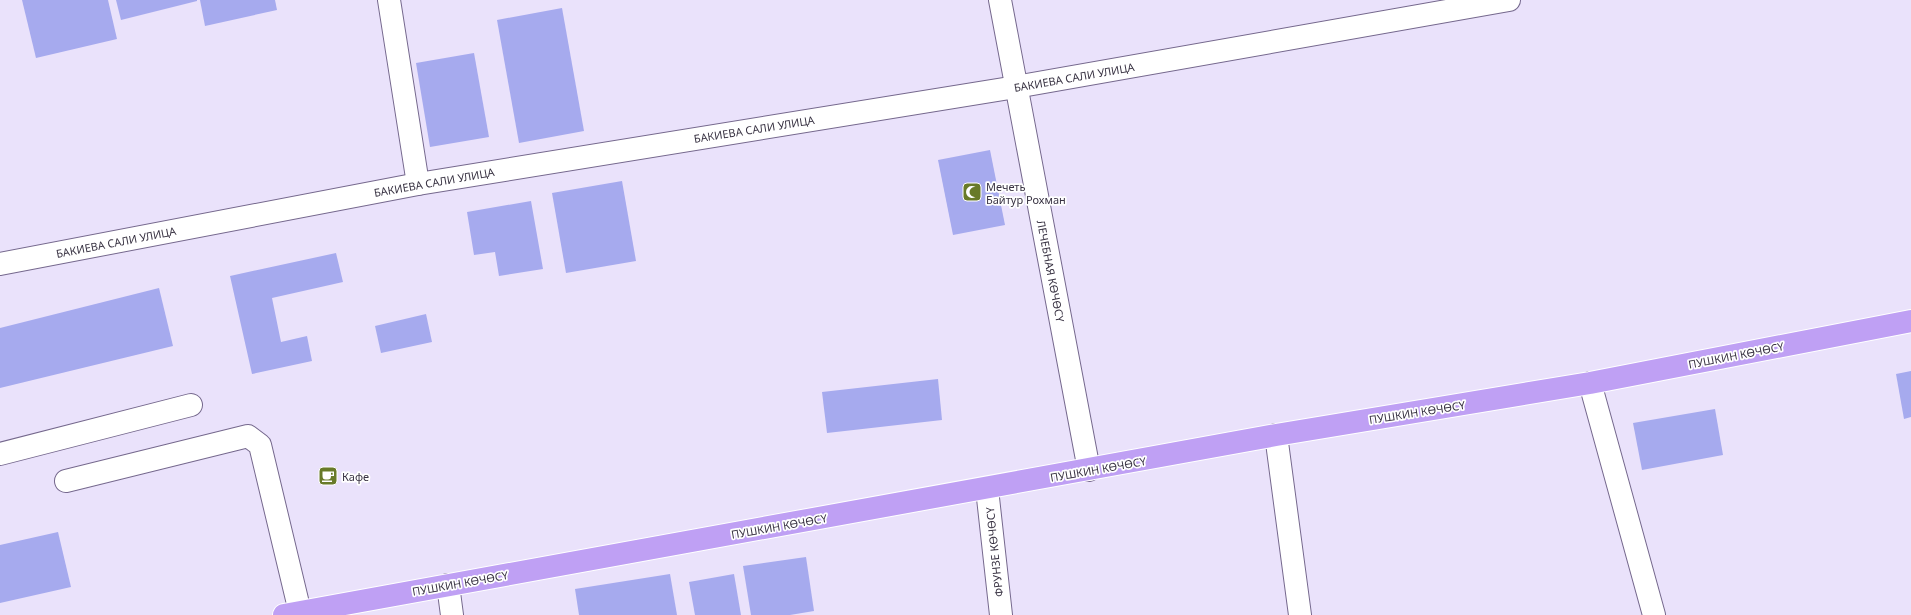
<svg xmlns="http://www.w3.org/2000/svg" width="1911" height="615" font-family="'Noto Sans',sans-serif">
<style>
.building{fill:#a6aaee}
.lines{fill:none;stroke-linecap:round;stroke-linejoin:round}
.minor-casing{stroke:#75688d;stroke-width:24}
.highway-casing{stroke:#fff;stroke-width:24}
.minor{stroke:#fff;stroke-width:22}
.highway{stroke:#bfa0f4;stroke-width:22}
.labels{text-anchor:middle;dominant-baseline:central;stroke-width:3.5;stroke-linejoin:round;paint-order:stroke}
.street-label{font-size:11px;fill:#393343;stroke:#fff}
.poi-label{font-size:11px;fill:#393343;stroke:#fff;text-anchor:start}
</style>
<rect width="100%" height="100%" fill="#eae2fb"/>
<g class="building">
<polygon points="22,0 108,0 117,39 36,58"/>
<polygon points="116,0 197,0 197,1 121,20"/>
<polygon points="200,0 275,0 277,10 205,26"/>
<polygon points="562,8 584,131 519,143 497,20"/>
<polygon points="474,53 489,137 430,147 416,63"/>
<polygon points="990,150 1005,225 953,235 938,160"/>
<polygon points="622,181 636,261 566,273 552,193"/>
<polygon points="531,201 543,269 499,276 495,252 474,255 467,212"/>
<polygon points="336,253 343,282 272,298 281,342 307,336 312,361 252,374 230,276"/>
<polygon points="159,288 173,346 0,388 0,328"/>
<polygon points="426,314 432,342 381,353 375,326"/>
<polygon points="1911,371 1911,417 1904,419 1896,374"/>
<polygon points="938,379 942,420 827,433 822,392"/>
<polygon points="1715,409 1723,455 1642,470 1633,423"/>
<polygon points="58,532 71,587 0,603 0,545"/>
<polygon points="806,557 814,611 790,615 751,615 743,566"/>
<polygon points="670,574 677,615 579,615 575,589"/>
<polygon points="734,574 741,615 695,615 689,582"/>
</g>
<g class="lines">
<g class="minor-casing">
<g id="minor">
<polyline points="389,0 418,184"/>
<polyline points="1000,0 1089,470"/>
<polyline points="0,264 418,184 1016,87 1509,0"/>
<polyline points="1590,383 1654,615"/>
<polyline points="1276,435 1300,615"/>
<polyline points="0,454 191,405"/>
<polyline points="66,481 248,436 260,445 300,612"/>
<polyline points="987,489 1001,615"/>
<polyline points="448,585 452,615"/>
</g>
</g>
<g class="highway-casing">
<polyline id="highway" points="284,615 1276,435 1590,383 1911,321"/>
</g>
<use href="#minor" class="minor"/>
<use href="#highway" class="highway"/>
</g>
<defs>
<g id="mosque-square" transform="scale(1)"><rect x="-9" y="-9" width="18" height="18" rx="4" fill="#687a29" stroke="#fff"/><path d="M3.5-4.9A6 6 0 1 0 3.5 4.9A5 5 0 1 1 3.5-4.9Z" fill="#fff"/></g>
<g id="cafe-square" transform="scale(1)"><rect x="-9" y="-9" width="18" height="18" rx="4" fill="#687a29" stroke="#fff"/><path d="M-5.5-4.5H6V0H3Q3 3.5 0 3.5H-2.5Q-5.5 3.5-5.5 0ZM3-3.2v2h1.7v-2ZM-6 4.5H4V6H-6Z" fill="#fff"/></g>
</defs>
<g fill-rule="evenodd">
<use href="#mosque-square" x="972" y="192"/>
<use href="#cafe-square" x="328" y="476"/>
</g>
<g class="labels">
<g class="street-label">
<text transform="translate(1074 77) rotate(-10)">БАКИЕВА САЛИ УЛИЦА</text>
<text transform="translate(754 129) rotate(-9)">БАКИЕВА САЛИ УЛИЦА</text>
<text transform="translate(434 182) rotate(-10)">БАКИЕВА САЛИ УЛИЦА</text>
<text transform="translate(116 242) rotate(-11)">БАКИЕВА САЛИ УЛИЦА</text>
<text transform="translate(1051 271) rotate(79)">ЛЕЧЕБНАЯ КӨЧӨСҮ</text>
<text transform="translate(1736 355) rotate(-11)">ПУШКИН КӨЧӨСҮ</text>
<text transform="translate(1417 412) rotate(-9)">ПУШКИН КӨЧӨСҮ</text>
<text transform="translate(1098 469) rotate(-10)">ПУШКИН КӨЧӨСҮ</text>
<text transform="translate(779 526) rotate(-10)">ПУШКИН КӨЧӨСҮ</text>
<text transform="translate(994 552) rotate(-96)">ФРУНЗЕ КӨЧӨСҮ</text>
<text transform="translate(460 583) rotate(-10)">ПУШКИН КӨЧӨСҮ</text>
</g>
<g class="poi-label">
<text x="986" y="186">Мечеть<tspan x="986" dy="13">Байтур Рохман</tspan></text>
<text x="342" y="476">Кафе</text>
</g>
</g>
</svg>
